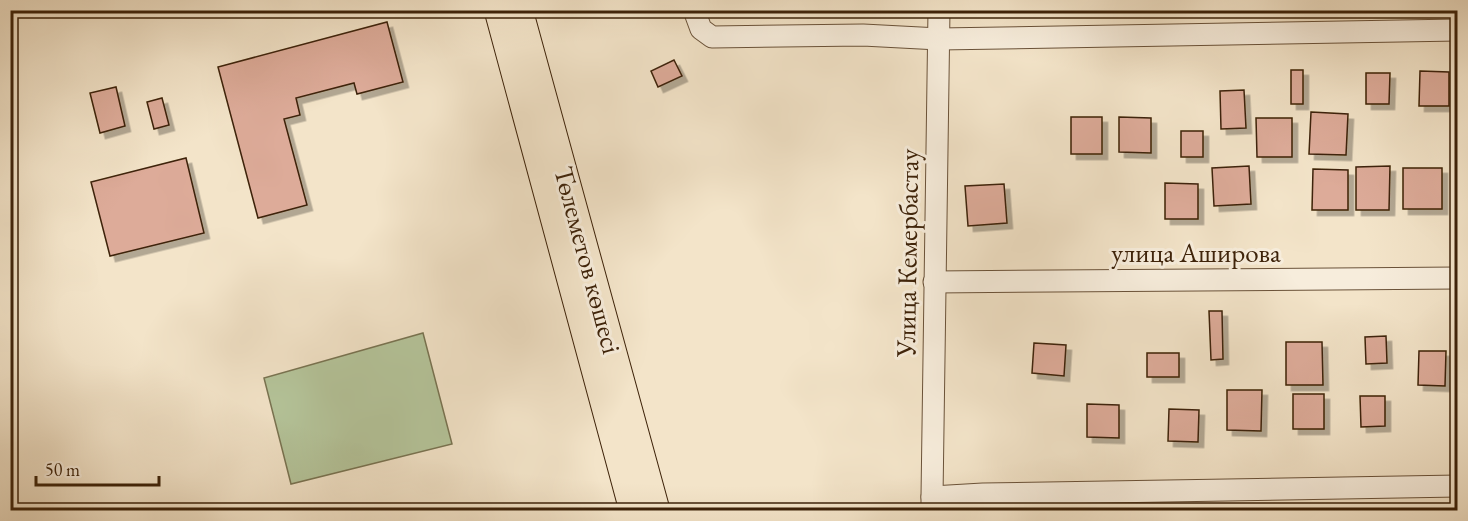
<svg xmlns="http://www.w3.org/2000/svg" width="1468" height="521" font-family="'EB Garamond',serif">
<style>
.pitch{fill:#b5c59b;stroke:#797452;stroke-width:1.5}
.building{fill:#ddab99;stroke:#3d2209;stroke-width:1.5;filter:url(#shadow)}
.lines{fill:none;stroke-linecap:round;stroke-linejoin:round}
.minor-casing{stroke:#6a5239;stroke-width:23}
.major-casing{stroke:#3d2209;stroke-width:29}
.minor{stroke:#f7eddc;stroke-width:21}
.major{stroke:#f3e4c9;stroke-width:27}
.labels{text-anchor:middle;dominant-baseline:central;stroke-width:6;stroke-linejoin:round;paint-order:stroke}
.street-label{font-size:27px;fill:#3d2209;stroke:#f7eddc}
</style>
<defs>
<filter id="shadow"><feDropShadow dx="5.5" dy="5.5" stdDeviation="0" flood-color="#0004"/></filter>
</defs>
<rect width="100%" height="100%" fill="#f3e4c9"/>
<filter id="stains"><feTurbulence type="fractalNoise" baseFrequency=".00333" numOctaves="4"/><feColorMatrix values="0 0 0 0 .2 0 0 0 0 .09 0 0 0 0 .02 0 0 0 .5 -.17"/></filter>
<radialGradient id="worn" r=".72"><stop offset=".6" stop-color="#630" stop-opacity="0"/><stop offset="1" stop-color="#630" stop-opacity=".3"/></radialGradient>
<polygon class="pitch" points="423,333 452,444 291,484 264,378"/>
<g class="building">
<polygon points="387,22 403,82 357,94 354,83 296,98 300,115 284,119 307,205 258,218 218,67"/>
<polygon points="674,60 682,76 658,87 651,71"/>
<rect x="1291" y="70" width="12" height="34"/>
<polygon points="1420,71 1449,72 1449,106 1419,106"/>
<polygon points="1366,73 1390,73 1389,104 1366,104"/>
<polygon points="116,87 125,126 100,133 90,93"/>
<polygon points="1244,90 1246,128 1221,129 1220,91"/>
<polygon points="162,98 169,125 154,129 147,102"/>
<polygon points="1311,112 1348,114 1346,155 1309,154"/>
<rect x="1071" y="117" width="31" height="37"/>
<polygon points="1119,117 1151,118 1151,153 1119,152"/>
<polygon points="1256,118 1292,118 1292,157 1257,157"/>
<rect x="1181" y="131" width="22" height="26"/>
<polygon points="186,158 204,233 110,256 91,182"/>
<polygon points="1249,166 1251,204 1214,206 1212,168"/>
<polygon points="1390,166 1389,210 1356,210 1356,167"/>
<rect x="1403" y="168" width="39" height="41"/>
<polygon points="1313,169 1348,170 1348,210 1312,210"/>
<polygon points="1165,183 1198,184 1198,219 1165,219"/>
<polygon points="1004,184 1007,223 968,226 965,186"/>
<polygon points="1209,311 1222,311 1223,359 1211,360"/>
<polygon points="1386,336 1387,363 1366,364 1365,337"/>
<polygon points="1286,342 1322,342 1323,385 1286,385"/>
<polygon points="1034,343 1066,345 1064,376 1032,373"/>
<polygon points="1419,351 1446,351 1445,386 1418,385"/>
<rect x="1147" y="353" width="32" height="24"/>
<polygon points="1227,390 1262,390 1261,431 1227,430"/>
<rect x="1293" y="394" width="31" height="35"/>
<polygon points="1360,396 1385,396 1385,426 1361,427"/>
<polygon points="1087,404 1119,405 1119,438 1087,437"/>
<polygon points="1169,409 1199,410 1198,442 1168,441"/>
</g>
<g class="lines">
<g class="minor-casing">
<g id="minor">
<polyline points="694,10 701,29 712,37 863,35 939,39 1458,30"/>
<polyline points="934,282 1458,278"/>
<polyline points="932,497 939,10"/>
<polyline points="932,510 932,497 983,494 1458,486"/>
</g>
</g>
<g class="major-casing">
<g id="major">
<polyline points="498,10 633,510"/>
<polyline points="519,10 656,510"/>
</g>
</g>
<use href="#minor" class="minor"/>
<use href="#major" class="major"/>
</g>
<g class="labels">
<g class="street-label">
<text x="1196" y="252">улица Аширова</text>
<text transform="translate(907 253) rotate(-89)">Улица Кемербастау</text>
<text transform="translate(588 260) rotate(75)">Төлеметов көшесі</text>
</g>
</g>
<rect width="1468" height="521" fill="none" stroke="#f3e4c9" stroke-width="36"/>
<rect x="12" y="12" width="1444" height="497" fill="none" stroke="#3d2209" stroke-width="3"/>
<rect x="18" y="18" width="1432" height="485" fill="none" stroke="#3d2209" stroke-width="1.5"/>
<path d="M36 476v9h123v-9" fill="none" stroke="#3d2209" stroke-width="3"/>
<text x="45" y="476" font-size="18" fill="#3d2209" stroke="#f7eddc" stroke-width="4.5" paint-order="stroke">50 m</text>
<rect width="100%" height="100%" filter="url(#stains)"/>
<rect width="100%" height="100%" fill="url(#worn)"/>
</svg>
